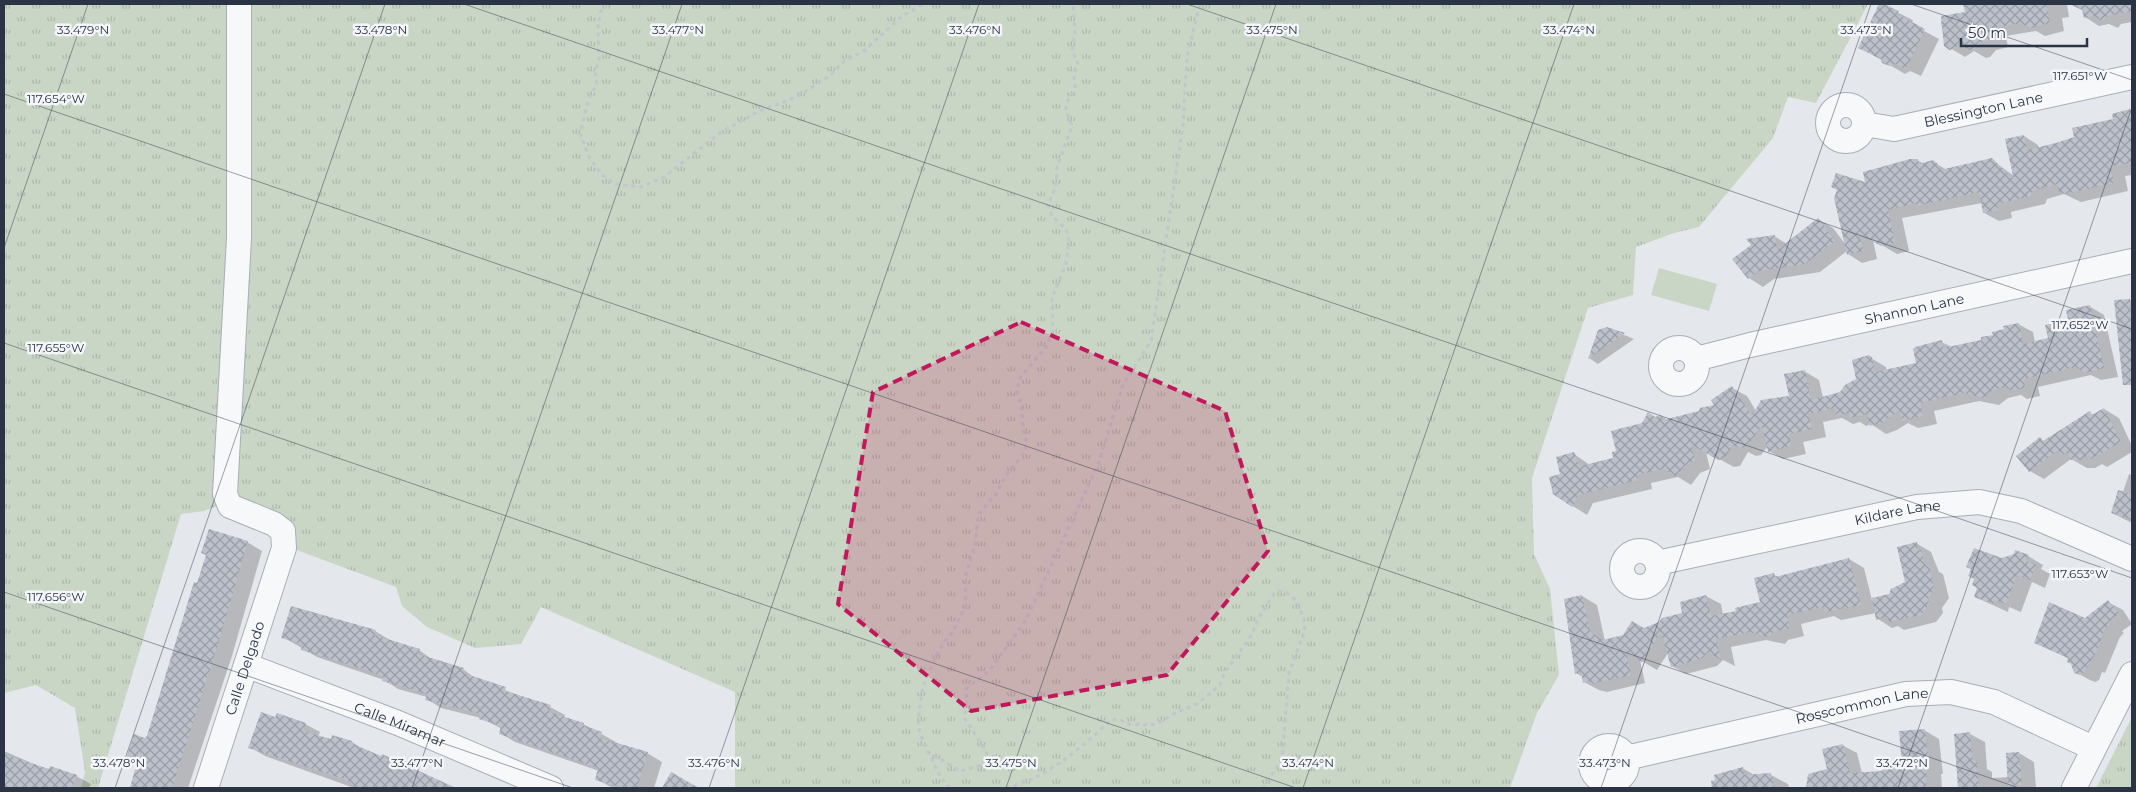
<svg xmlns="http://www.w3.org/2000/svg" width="2136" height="792" font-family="Montserrat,sans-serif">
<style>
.grass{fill:url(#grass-tufts)}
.pitch{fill:#c9d6c5}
.shadow{fill:#0003}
.building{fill:url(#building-cross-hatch)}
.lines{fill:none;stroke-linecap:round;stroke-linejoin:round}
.minor-casing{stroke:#a9aeb7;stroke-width:26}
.path{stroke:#c2c5cb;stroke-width:3;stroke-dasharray:4 4;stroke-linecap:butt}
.minor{stroke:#f7f8fa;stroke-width:24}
.marked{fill:#c2185b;fill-opacity:0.2;stroke:#c2185b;stroke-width:4;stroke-dasharray:10 6;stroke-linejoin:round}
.ticks{fill:none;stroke:#2b3445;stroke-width:1;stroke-opacity:0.45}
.labels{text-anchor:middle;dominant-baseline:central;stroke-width:5;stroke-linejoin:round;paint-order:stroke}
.street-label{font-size:14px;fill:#2b3445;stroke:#f4f6f9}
.ticks-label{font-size:12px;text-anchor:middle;fill:#2b3445;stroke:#f4f6f9;stroke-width:5;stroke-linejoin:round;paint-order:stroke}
</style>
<defs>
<pattern id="grass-tufts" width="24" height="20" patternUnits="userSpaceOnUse" patternTransform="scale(1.25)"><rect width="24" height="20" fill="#c9d6c5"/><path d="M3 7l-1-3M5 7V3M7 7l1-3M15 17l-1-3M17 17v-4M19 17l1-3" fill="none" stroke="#adb8ab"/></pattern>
<pattern id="building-cross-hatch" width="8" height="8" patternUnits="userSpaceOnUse" patternTransform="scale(1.25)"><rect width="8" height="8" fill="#bbc0ca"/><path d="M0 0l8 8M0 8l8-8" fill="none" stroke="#989da6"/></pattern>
</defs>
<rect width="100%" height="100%" fill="#e4e7ec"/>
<g class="grass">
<polygon points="4,4 1868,4 1816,103 1788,97 1773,138 1699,227 1674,233 1636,247 1633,295 1588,308 1532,478 1534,554 1550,589 1559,675 1537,713 1510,788 735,788 735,692 541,607 521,644 475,648 427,627 402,606 396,587 294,549 235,499 204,511 181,514 98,788 81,788 85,772 75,708 36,685 4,693"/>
<polygon points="2132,717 2132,788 2096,788"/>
</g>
<polygon class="pitch" points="1659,268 1717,284 1709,311 1651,295"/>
<g class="shadow">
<polygon points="1880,4 1913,20 1911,24 1939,39 1921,76 1910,71 1905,74 1859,47"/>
<polygon points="1964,4 2067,4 2069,17 2062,18 2064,31 2045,36 2036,31 2006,36 2008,47 1996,50 1990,57 1986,58 1974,51 1965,57 1945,45 1941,22 1966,13"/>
<polygon points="2082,4 2132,4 2132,22 2121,24 2118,28 2109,24 2099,26 2085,17"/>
<polygon points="2130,111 2132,112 2132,175 2125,176 2128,191 2081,202 2064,194 2047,199 2045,204 2011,212 2012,218 1999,221 1984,213 1982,203 1902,218 1909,251 1897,254 1873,240 1877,259 1862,263 1848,254 1847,251 1820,272 1774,279 1763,287 1749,278 1774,236 1787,244 1818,219 1833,228 1846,245 1867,184 1917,160 1924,164 1933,162 1947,170 1992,160 2014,176 2024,136 2038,145 2039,148 2076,138"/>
<polygon points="2132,300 2132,376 2126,372 2116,301"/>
<polygon points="2089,306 2104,315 2118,377 2101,380 2091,375 2038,387 2040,396 2027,399 2021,395 2008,398 1999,405 1979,401 1934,411 1937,424 1918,428 1908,423 1897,430 1886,434 1871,424 1866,426 1860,422 1853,424 1842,418 1823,422 1826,437 1803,442 1806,454 1783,459 1769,451 1768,446 1761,455 1756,456 1748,452 1740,466 1734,467 1706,452 1710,469 1700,473 1691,485 1678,477 1651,483 1652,489 1593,503 1587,515 1554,494 1574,454 1590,465 1615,459 1617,452 1643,425 1661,416 1668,420 1700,412 1716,406 1732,388 1747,396 1756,411 1791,397 1804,371 1819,380 1823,398 1841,393 1858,379 1869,357 1886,367 1887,371 1917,364 1941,342 1952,347 1983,341 2018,324 2033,332 2035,343 2050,339"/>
<polygon points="1607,328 1634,339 1598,364 1589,358 1599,331"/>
<polygon points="2104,409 2119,418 2132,446 2132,452 2107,467 2102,464 2095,468 2087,468 2071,459 2044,479 2030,471 2040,439 2044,441 2090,413 2094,415"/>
<polygon points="2129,474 2132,475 2132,523 2112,513 2123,492"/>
<polygon points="247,542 262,551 232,656 188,788 130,788 138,764 128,758 148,736 197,585"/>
<polygon points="1916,543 1931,552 1939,572 1943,574 1949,598 1942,608 1943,613 1936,622 1904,630 1898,626 1892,628 1878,619 1876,613 1841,620 1834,616 1801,624 1804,636 1788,640 1785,644 1766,640 1731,647 1735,666 1723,660 1717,666 1686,674 1672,666 1668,653 1657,670 1640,660 1645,683 1607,692 1599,690 1584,682 1583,677 1576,673 1582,596 1597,605 1605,641 1644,630 1684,614 1682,603 1706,596 1721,604 1723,615 1761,603 1774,575 1778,577 1849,559 1864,568 1872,600 1890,595 1907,583"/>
<polygon points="2028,556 2043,565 2041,569 2050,574 2045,588 2032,582 2021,612 2009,607 2008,612 1975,597 2002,560"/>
<polygon points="2108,602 2123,610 2132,624 2122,631 2124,633 2120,637 2105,673 2102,672 2099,680 2095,682 2090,680 2075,672 2069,659 2036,642 2085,619"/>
<polygon points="375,631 390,640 419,650 433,660 464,670 478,680 550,707 565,715 564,718 583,724 616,742 615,744 647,753 662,762 654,788 611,787 596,779 599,771 515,742 500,733 502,729 481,718 441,708 427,699 427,697 398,689 384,680 317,657 283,637"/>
<polygon points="276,718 305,724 320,732 318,737 331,741 333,736 352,742 366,751 455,788 354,788 265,756 250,747"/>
<polygon points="1924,730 1939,739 1943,774 1941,774 1942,788 1807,788 1807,786 1828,770 1842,745 1857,753 1862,773 1882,772 1903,766"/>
<polygon points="1970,734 1985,742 1987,769 1992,772 1992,778 2009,777 2019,753 2034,762 2036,788 1959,788 1955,735"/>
<polygon points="4,751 50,771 76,776 91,784 89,788 4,788"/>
<polygon points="1742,768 1756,776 1771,775 1788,784 1789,788 1706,788 1718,785"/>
</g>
<g class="building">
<polygon points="1879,4 1884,4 1899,11 1897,14 1925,29 1906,69 1895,64 1889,66 1882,63 1881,59 1858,48"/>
<polygon points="1963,4 2046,4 2050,23 2030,28 2021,23 1992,28 1994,39 1981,42 1975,49 1970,50 1959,43 1954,49 1949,50 1944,46 1941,16 1965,12"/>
<polygon points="2069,4 2132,4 2132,11 2107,16 2103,21 2094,16 2084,18 2082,10"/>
<polygon points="2130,109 2132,118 2132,163 2110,166 2114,183 2065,194 2059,192 2057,184 2033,191 2031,196 1997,204 1998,210 1983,213 1979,192 1916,206 1916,203 1888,210 1895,243 1881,246 1859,234 1863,251 1847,255 1834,198 1837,190 1831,187 1836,173 1865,182 1863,172 1910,159 1918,159 1919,164 1933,160 1939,165 1940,170 1992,158 2014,180 2005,139 2024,135 2027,150 2056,143 2074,137 2072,128 2113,119 2112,114"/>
<polygon points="1818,218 1835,241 1805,264 1759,271 1748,279 1732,259 1751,245 1746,239 1775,235 1777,250"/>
<polygon points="2130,299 2132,385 2123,385 2114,300"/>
<polygon points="2090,305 2104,368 2085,373 2076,367 2024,379 2025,388 2012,391 2006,387 1993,390 1984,398 1964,393 1920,403 1923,416 1902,421 1900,410 1882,423 1870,426 1867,414 1850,418 1849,413 1837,416 1835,408 1808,414 1812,429 1789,434 1791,446 1768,452 1762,426 1746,447 1740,448 1733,445 1725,458 1718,460 1692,445 1695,461 1685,465 1676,477 1663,469 1637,475 1638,480 1578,495 1572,507 1553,494 1549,477 1560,474 1556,457 1574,452 1580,466 1613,458 1612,452 1616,451 1611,431 1642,423 1648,412 1655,417 1661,415 1663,420 1699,411 1700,408 1714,405 1711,400 1732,386 1752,416 1761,400 1789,396 1784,374 1805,370 1811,400 1840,392 1845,385 1856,379 1852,360 1869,355 1872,357 1875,372 1916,363 1913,349 1915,347 1942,340 1943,348 1981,340 1981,337 1993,335 1992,332 2004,329 2003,326 2019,323 2023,344 2048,338 2045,325 2068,320 2066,310"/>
<polygon points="1607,327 1625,333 1588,359 1598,330"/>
<polygon points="2104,408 2121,442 2091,459 2089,455 2080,460 2071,460 2067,453 2061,455 2058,450 2029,472 2016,456 2040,437 2043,441 2090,411 2092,415"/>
<polygon points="2118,490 2132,494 2132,520 2111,513"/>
<polygon points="209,529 248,541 217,647 172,788 130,788 137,762 126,759 134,734 145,738 147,736 194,582 197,583 206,555 201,553"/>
<polygon points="1917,542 1918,551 1921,550 1925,565 1929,565 1934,589 1928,599 1929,604 1921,615 1889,622 1887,617 1876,620 1872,598 1889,594 1891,589 1905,582 1897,547"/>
<polygon points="1974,548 2002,558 2014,554 2015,550 2029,555 2026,561 2036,565 2030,580 2017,575 2006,604 1994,600 1993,604 1974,597 1977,588 1972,585 1974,579 1968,576 1971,569 1966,567"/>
<polygon points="1849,558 1861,605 1825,612 1824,607 1787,615 1790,628 1773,632 1770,636 1766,637 1750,632 1716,639 1721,660 1708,652 1702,658 1671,667 1661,632 1642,662 1626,652 1631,675 1591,684 1590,681 1583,683 1581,672 1575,674 1564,599 1582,595 1590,632 1603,640 1623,635 1632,621 1644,628 1659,622 1662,618 1682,613 1680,602 1706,595 1711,616 1736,611 1735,608 1760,602 1754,578 1774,573 1775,577"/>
<polygon points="2108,600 2119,614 2108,622 2110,625 2105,628 2096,653 2084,672 2080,675 2074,673 2071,664 2067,662 2068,658 2034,643 2049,602 2085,618"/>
<polygon points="291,606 376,630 374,635 420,649 418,654 464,668 463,673 506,687 505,691 551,705 549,712 584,723 583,725 602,732 600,738 648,752 637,788 624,788 595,780 598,768 499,734 501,726 479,719 481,714 425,700 427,694 382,681 384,677 369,671 301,650 302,644 281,638"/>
<polygon points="261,712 275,717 277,713 306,723 303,731 331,739 332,735 352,741 351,743 381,756 382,754 456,788 353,788 354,785 344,779 248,748"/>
<polygon points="1925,729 1929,766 1927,766 1926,788 1806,788 1808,774 1827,769 1822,749 1843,744 1850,773 1881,771 1889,766 1902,765 1899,731"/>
<polygon points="1970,732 1972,759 1977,762 1979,788 1958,788 1954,734"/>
<polygon points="2019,752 2022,785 2008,786 2006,753"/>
<polygon points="4,754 49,769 50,766 77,775 72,788 4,788"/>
<polygon points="1743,767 1744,775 1771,773 1774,788 1712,788 1711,781 1715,780 1714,775"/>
<polygon points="671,772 699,788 662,788"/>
</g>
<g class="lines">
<g class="minor-casing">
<g id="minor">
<circle cx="1846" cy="123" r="18"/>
<path id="s1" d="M1864,124L1894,129L2132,77"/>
<circle cx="1679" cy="366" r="18"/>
<path id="s2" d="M1696,359L1750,345L2132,261"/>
<circle cx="1640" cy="569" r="18"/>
<path id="s3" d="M1657,563L1917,507L1979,502L2021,511L2132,559"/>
<path id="s4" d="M246,665L398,723L551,788"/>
<circle cx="1609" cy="764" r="18"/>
<path id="s5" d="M1626,758L1906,694L1951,692L1994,702L2093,748"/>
<path id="s6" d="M206,788L284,548L283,531L274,524L230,506L225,494L239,238V4"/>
<polyline points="2074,788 2132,674"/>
</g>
</g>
<g class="path">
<polyline points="608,4 601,11 598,26 599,59 595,74 597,84 589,98 580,133 589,157 602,175 616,184 641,187 664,177 720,133 759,111 794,98 811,88 832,74 844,61 863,52 901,17 923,4"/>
<polyline points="927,751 960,771 982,765 987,753 965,719 967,688 989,671 1026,620 1099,462 1123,385 1151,341 1183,125 1187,56 1200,4"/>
<polyline points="950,788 940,777 920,734 918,721 922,692 926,678 942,645 952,633 966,605 965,577 975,546 978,515 996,494 1005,477 1024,453 1027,444 1023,425 1021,404 1017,392 1019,379 1046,347 1053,330 1052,298 1066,264 1069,241 1066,229 1052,216 1048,205 1056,186 1057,167 1072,126 1066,109 1067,102 1075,89 1074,74 1078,64 1072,50 1075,33 1073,4"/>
<path d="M1006,788C1046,779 1082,747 1111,720L1119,719L1128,724L1143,725L1157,724L1177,712L1197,704L1220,685L1225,672L1251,636L1258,619L1274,594L1279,591L1287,593L1297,601L1305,622L1304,633L1289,673L1282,759L1263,788"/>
</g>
<use href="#minor" class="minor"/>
</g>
<path class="marked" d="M1021,322L1225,411L1268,551L1167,675L971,711L838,604L873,392Z"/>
<path class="ticks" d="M464,4L2132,578M1187,4L2132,329M1911,4L2132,80M4,94L2019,788M4,248L88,4M4,343L1296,788M4,592L573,788M115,788L385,4M412,788L682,4M709,788L979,4M1006,788L1276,4M1303,788L1574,4M1601,788L1871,4M1898,788L2132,107"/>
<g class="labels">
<g class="street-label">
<text stroke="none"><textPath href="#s1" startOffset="122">Blessington Lane</textPath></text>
<text stroke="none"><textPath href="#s2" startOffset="224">Shannon Lane</textPath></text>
<text stroke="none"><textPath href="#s3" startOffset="246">Kildare Lane</textPath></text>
<text stroke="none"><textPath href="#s6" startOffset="126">Calle Delgado</textPath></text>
<text stroke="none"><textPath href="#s5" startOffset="242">Rosscommon Lane</textPath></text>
<text stroke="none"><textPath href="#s4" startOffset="165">Calle Miramar</textPath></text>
</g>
</g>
<g class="ticks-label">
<text x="83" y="34">33.479°N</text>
<text x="381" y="34">33.478°N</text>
<text x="678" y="34">33.477°N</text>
<text x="975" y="34">33.476°N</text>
<text x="1272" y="34">33.475°N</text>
<text x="1569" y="34">33.474°N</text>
<text x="1866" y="34">33.473°N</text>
<text x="2080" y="80">117.651°W</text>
<text x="56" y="103">117.654°W</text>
<text x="2080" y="329">117.652°W</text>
<text x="56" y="352">117.655°W</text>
<text x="2080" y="578">117.653°W</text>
<text x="56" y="601">117.656°W</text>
<text x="119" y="767">33.478°N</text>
<text x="417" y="767">33.477°N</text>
<text x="714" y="767">33.476°N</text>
<text x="1011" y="767">33.475°N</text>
<text x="1308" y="767">33.474°N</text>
<text x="1605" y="767">33.473°N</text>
<text x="1902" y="767">33.472°N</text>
</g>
<rect width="2136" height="792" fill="none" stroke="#2b3445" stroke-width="10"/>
<path d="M1961 38v8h126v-8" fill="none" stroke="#2b3445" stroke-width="2.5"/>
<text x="1968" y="38" font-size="15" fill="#2b3445" stroke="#f4f6f9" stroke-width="4" paint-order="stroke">50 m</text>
</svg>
